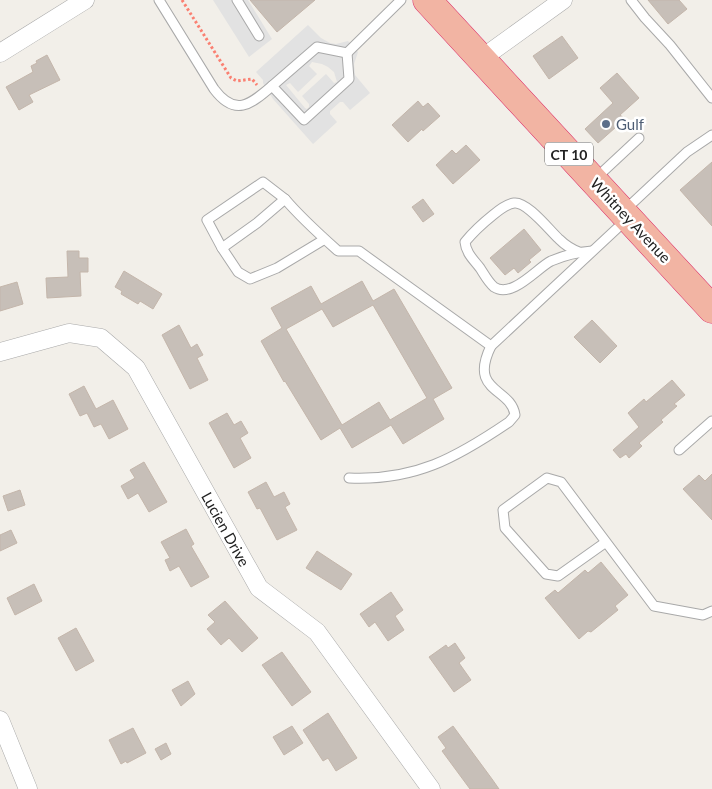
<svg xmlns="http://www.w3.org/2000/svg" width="712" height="789" font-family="Lato,sans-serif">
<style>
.parking{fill:#e2e2e2;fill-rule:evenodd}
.building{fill:#c7bfb8;stroke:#c4b6ab;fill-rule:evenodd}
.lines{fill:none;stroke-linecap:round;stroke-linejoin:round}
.service-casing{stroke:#a9a9a9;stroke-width:11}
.minor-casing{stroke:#a9a9a9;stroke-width:19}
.trunk-casing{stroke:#dc2a67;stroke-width:29}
.path{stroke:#fa8072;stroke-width:3;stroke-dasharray:2.5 2.5;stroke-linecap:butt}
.service{stroke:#fff;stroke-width:9}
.minor{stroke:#fff;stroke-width:18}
.trunk{stroke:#f2b4a3;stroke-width:28}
.service-dot{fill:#5c6f8a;stroke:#fff;stroke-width:2}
.labels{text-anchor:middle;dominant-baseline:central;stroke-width:5;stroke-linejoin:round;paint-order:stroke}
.shield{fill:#fff;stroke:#646464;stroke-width:1}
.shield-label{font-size:14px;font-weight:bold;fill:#222}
.service-label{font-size:15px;fill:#4e5e75;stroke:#fff;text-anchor:start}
.street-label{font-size:15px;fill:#222;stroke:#fff}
</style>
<rect width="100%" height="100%" fill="#f2efe9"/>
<g class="parking">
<polygon points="213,0 248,0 272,39 249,57"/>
<path d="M308,25L321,38L330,43L336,44L348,41L358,52L354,64L355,75L370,93L350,110L343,102H340L330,111V114L337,122L313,144L273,99L263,83V80L256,72ZM312,62L322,64L328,67L334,72L337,82L334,83L326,74L302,96L309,104V107L307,109L305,108L286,85L290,83L298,92L317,74L309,66Z"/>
</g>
<g class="building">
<polygon points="250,0 315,0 277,32"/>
<polygon points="648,0 679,0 687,9 668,24"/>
<polygon points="562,36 578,58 549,79 533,56"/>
<polygon points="47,55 60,80 29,95 33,102 19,110 6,87 33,72 31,66 37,63 36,61"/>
<polygon points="617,73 639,98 620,115 625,119 598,143 585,129 613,103 600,88"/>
<polygon points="418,101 423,107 428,103 440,116 423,131 422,129 408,142 392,125"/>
<polygon points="466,145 480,160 453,184 436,165 452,150 456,154"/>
<polygon points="712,162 712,226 680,190"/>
<polygon points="423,199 434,214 423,222 412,207"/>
<polygon points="524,229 541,250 529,260 531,262 518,273 514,268 505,275 490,258"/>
<polygon points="67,251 79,251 79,258 88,258 88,272 80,272 81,296 47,298 46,278 68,277"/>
<polygon points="124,271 162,294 153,309 140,301 138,304 121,294 122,291 115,287"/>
<path d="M362,281L373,301L394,289L452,388L433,399L444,419L403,444L391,425L352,448L340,428L321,440L285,381L284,382L261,341L282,328L271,308L311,286L321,304ZM373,305L427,398L390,420L379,402L342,425L286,329L322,309L333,327Z"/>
<polygon points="17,282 23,304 0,311 0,287"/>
<polygon points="592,320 617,346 600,363 574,337"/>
<polygon points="179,325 191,348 197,344 203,355 197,358 208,380 190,389 162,335"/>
<polygon points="672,380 685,395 674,404 677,406 661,420 663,422 639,443 642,446 629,458 626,454 620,458 613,450 639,427 628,413 644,399 646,402"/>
<polygon points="84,386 96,409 113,400 128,429 109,439 101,424 94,427 87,413 80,416 69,394"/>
<polygon points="227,413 234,425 241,421 248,433 240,438 251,458 234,468 209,423"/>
<polygon points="144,462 167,502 149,512 138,493 128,499 121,486 135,478 130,470"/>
<polygon points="712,474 712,520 683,489 699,475 705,481"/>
<polygon points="266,482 274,497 284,492 290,504 285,507 297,530 277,540 260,508 257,509 248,492"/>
<polygon points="20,490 25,505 8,511 3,496"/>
<polygon points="186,529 194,544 191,546 209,577 191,587 179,566 170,571 165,560 170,558 161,542"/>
<polygon points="11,530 17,543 0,551 0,535"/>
<polygon points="317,551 352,574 341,590 306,568"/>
<polygon points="601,562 628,595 615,606 618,610 591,632 588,631 579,639 545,598 555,590 558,593 585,570 588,573"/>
<polygon points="34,584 42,601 15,615 7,598"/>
<polygon points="391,592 403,610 395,616 404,630 388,641 375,622 369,627 360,614"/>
<polygon points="225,601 258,638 242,652 229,638 221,645 207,629 215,622 208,615"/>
<polygon points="76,628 94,661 76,671 58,638"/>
<polygon points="455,643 465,658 459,663 471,680 454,692 429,657 446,645 448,648"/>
<polygon points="282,652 311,692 292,706 262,665"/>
<polygon points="188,681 195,694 181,706 172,690"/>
<polygon points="328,713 357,758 336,771 328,758 323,761 303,730"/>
<polygon points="292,726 303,743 284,755 273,737"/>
<polygon points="453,726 492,779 499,789 470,789 442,751 446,748 438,737"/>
<polygon points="133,728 146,753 127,763 126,761 121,764 109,740"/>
<polygon points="166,743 171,754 161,760 155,749"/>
</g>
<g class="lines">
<g class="service-casing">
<g id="service">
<path d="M159,0L214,89C235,117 250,105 272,86L304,120L349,79L347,53"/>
<polyline points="237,0 259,36"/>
<polyline points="631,0 645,18 670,45 712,98"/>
<polyline points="347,53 401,0"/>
<polyline points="272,86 317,47 347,53"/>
<polyline points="595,179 639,138"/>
<polyline points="625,210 687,152 712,135"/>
<path d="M325,239L277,268L250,279L238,272L222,248L257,223L285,199C301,218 319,234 338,251H359L491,346"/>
<polyline points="222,248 207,220 263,182 285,199"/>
<path d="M579,252C571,249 565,245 559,239C550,231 527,201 514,203C507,204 499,210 493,215C483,223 474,231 465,242C466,253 473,259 480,268C484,274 488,282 494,287C512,299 537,268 551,261C565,255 578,252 592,251"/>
<polyline points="679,450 712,421"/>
<path d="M349,478C415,481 456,458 509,422L515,415C511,387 468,393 491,346L626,220"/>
<polyline points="606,542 558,576 546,574 505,528 503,510 547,478 561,482 654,606 703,615 712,611"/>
</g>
</g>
<g class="minor-casing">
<g id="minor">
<polyline points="0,53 85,0"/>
<polyline points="481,59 563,0"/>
<polyline points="0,352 69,333 101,338 136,368 259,588 317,632 431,789"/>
<polyline points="0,720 28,789"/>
</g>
</g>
<g class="trunk-casing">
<polyline id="trunk" points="427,0 712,309"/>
</g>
<polyline class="path" points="182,0 231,78 237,81 252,79 257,85"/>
<use href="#service" class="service"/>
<use href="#minor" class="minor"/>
<use href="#trunk" class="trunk"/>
</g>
<circle class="service-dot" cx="606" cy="124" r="5"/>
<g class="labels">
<rect class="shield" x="545" y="142.5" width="48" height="23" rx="4"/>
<g class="shield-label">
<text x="569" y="154">CT 10</text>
</g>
<g class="service-label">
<text x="616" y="124">Gulf</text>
</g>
<g class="street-label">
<text transform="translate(631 220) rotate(47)">Whitney Avenue</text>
<text transform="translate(226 529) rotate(61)">Lucien Drive</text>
</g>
</g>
</svg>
